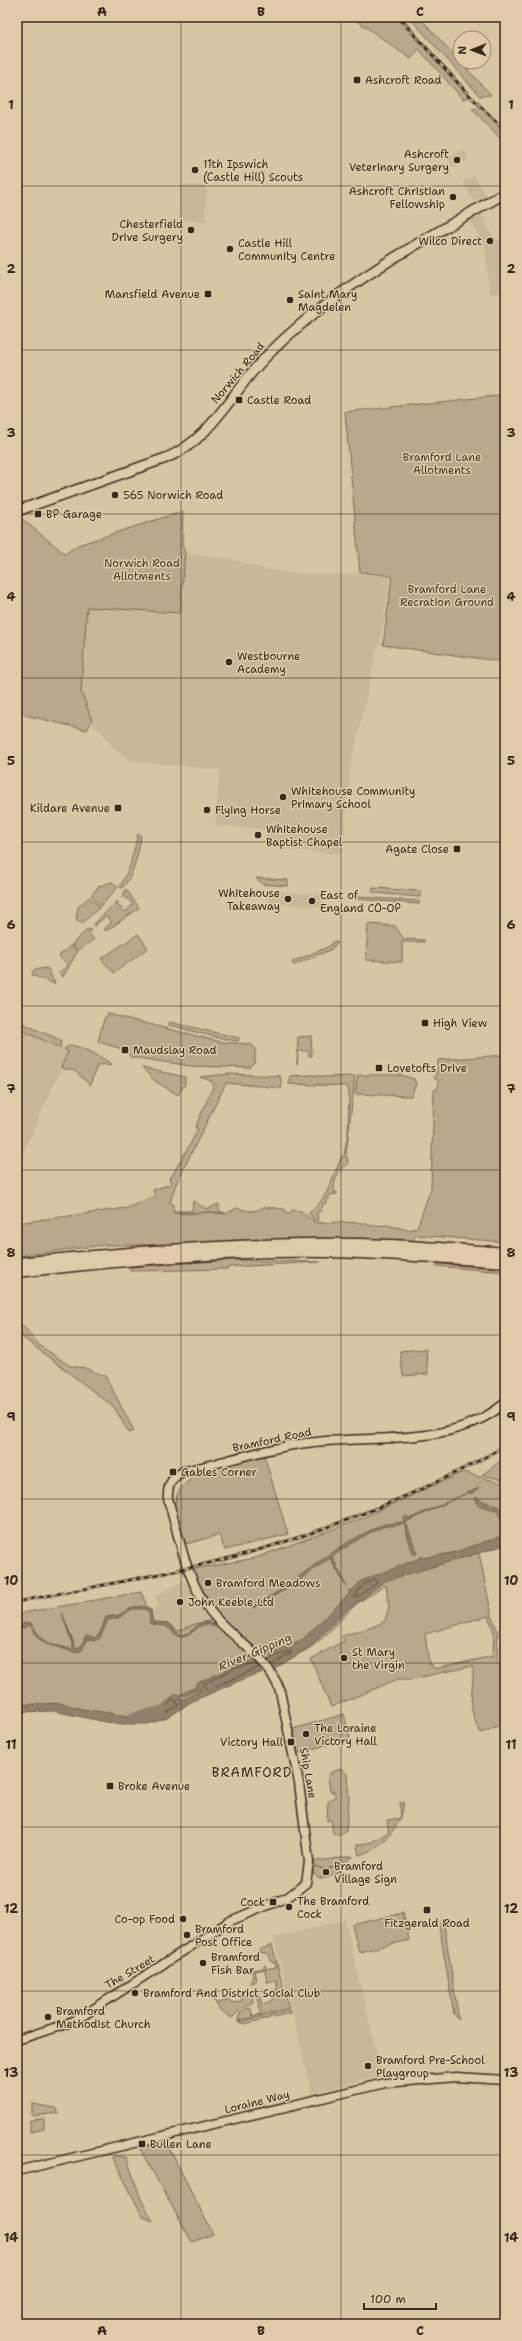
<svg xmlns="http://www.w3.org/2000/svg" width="522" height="2341" font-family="'Shantell Sans',sans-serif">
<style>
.built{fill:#cab698}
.green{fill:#bca78c;stroke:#7c6855;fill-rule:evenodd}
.water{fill:#94806a;stroke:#705e4c}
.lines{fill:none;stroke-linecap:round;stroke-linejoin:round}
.shore{stroke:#5f4c3c;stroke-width:1}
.river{stroke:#94806a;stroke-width:9}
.secondary-casing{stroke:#3b2a1e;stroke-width:11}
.primary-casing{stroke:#3b2a1e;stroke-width:12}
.highway-casing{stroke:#3b2a1e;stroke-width:13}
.secondary{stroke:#e0caaa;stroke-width:8}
.primary{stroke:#e0caaa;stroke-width:9}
.highway{stroke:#e0caaa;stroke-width:10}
.rail-casing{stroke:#3b2a1e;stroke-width:3}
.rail{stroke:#e0caaa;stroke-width:1.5;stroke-dasharray:4.5;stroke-linecap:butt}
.grid{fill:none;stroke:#3b2a1e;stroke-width:1;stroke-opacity:0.55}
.poi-dot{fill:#3b2a1e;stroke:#e0caaa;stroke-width:1.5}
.labels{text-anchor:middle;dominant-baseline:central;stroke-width:3;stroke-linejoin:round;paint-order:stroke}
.poi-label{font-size:11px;fill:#3b2a1e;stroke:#e0caaa;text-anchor:start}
.street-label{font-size:11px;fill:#3b2a1e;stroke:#e0caaa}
.park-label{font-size:11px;fill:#483629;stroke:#e0caaa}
.water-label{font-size:12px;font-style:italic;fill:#4d3b2d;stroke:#e0caaa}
.quarter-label{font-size:13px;letter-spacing:1px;fill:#3b2a1e;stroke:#e0caaa}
.neatline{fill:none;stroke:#3b2a1e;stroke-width:1.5}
.grid-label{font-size:13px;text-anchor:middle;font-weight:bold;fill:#3b2a1e}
</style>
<rect width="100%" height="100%" fill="#d9c4a4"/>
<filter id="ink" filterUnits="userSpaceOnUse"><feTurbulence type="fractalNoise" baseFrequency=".025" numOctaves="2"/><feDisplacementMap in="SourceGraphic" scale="8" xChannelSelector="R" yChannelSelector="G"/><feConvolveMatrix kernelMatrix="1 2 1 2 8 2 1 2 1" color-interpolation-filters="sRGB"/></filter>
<g filter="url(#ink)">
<g class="built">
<polygon points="463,149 469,158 453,168 448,158"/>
<polygon points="474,176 487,197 478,201 473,200 463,183"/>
<polygon points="180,185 207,186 205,221 179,220"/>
<polygon points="483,213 483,217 495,240 505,238 505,293 490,294 485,246 470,221"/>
<polygon points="185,553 235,560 263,569 290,573 329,575 360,574 390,577 380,645 378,645 350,769 342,854 265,848 266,830 215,825 220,770 133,761 116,750 92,721 81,691 87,607 180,613"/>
<polygon points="269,891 316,895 321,892 323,899 320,907 268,902"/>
<polygon points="17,1028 69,1051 17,1166"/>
<polygon points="184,1581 186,1584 191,1581 212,1619 180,1630 168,1622 155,1621 152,1609 160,1606 155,1596"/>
<polygon points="345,1920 382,2076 312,2093 274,1938"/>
</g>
<g class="green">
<polygon points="352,17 401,17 471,96 463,99 419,49 411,59"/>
<polygon points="409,17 419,17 491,95 480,96"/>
<polygon points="482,108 505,131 505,143 472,109"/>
<polygon points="505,395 505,662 383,645 392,576 360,572 345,412"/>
<polygon points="183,511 182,545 185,553 180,613 87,607 81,691 92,721 87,730 17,713 17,515 65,554 78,545"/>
<path d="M138,834L141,836C138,853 134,876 122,888L120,887L130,866Z"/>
<polygon points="256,878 288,880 288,886 262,884"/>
<polygon points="112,882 118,887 101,906 91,895 99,886"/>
<polygon points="373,888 420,891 420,897 375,893 372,891"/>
<polygon points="126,889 139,908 106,931 104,929 112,922 106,916 94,926 94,924 116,902 118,902 117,905 126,912 133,904 124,896 122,898"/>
<polygon points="355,895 373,898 419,901 419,904 355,899"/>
<polygon points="89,897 100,907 81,924 76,919 78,907"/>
<polygon points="368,924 395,926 404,939 424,940 424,942 402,942 402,962 366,960"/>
<polygon points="88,929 91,930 88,933 94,939 78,951 72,944"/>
<polygon points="138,934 148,948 114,973 101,959"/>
<polygon points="334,941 338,943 330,950 294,965 292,962 330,946"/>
<polygon points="71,945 77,952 63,977 59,973 68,965 59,956"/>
<polygon points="46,968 48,969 55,984 32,975 34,970"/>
<polygon points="108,1014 221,1042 250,1044 255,1048 255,1063 250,1068 191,1066 131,1057 126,1052 126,1050 98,1042 104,1019"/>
<polygon points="17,1021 58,1039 61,1041 60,1048 17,1028"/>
<polygon points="169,1022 239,1038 238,1041 219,1038 169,1025"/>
<polygon points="311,1036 312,1056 309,1056 309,1051 298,1051 297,1065 298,1037"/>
<polygon points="71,1045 88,1050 112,1064 97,1065 90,1085 75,1071 61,1068 68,1051 64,1049"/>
<path d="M505,1055V1242L416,1235L411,1243L103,1245L17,1256V1223L127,1208L155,1196L153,1190L171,1184L169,1178L172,1176C180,1160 191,1145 198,1129L195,1128L214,1085L211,1081L200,1077L229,1074L280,1076L282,1088L226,1083L175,1186L170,1203L173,1204V1211H192L193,1201L206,1209L219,1204V1211L225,1213C207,1211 191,1213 173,1212L174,1213L189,1214L210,1212L226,1214L237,1208C248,1211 254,1213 264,1207L284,1209L288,1215L292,1210L301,1211L316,1223L343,1222L364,1223L371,1226L387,1225L408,1230L417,1228L431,1188L434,1090L438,1088V1080L434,1078L437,1072L438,1060Z"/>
<polygon points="142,1068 185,1077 185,1084 178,1095 155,1081"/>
<polygon points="313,1075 327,1077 355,1076 346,1155 344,1154 348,1134 349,1092 347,1086 288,1084 290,1076"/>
<polygon points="358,1075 401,1075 414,1079 416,1084 411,1096 355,1094"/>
<path d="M342,1156L347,1157L348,1164C338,1169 333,1182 334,1192H337V1194L329,1195V1199H326V1203L323,1204L321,1211L317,1212L318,1221L314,1220L309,1213L319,1204L327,1192Z"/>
<polygon points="233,1260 320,1262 230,1267 227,1269 130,1271 130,1267"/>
<polygon points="439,1264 505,1269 505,1272 435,1266"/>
<polygon points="17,1319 39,1345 70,1366 85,1368 105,1376 134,1431 129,1433 114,1407 17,1333"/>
<polygon points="426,1349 428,1374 403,1376 400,1351"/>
<path d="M264,1455L288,1534L225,1550L219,1535L186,1544C182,1533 176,1521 175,1509C172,1470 236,1463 264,1455Z"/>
<polygon points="505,1458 505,1480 482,1475"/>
<path d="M463,1472L505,1484V1543L414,1566L403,1574L479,1553L492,1617L498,1632L497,1659L505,1680V1723L481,1733C465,1705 474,1695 473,1666L411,1679H398L331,1707L311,1659L344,1641L342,1636C357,1631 371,1629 385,1621L389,1606L386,1585L356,1604L327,1634L309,1649L271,1666L208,1607L190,1570L255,1558L360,1519ZM488,1616L494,1632L493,1656L434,1669L432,1664L429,1665L425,1634Z"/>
<polygon points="141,1592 153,1622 168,1623 179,1631 195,1624 212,1620 256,1660 173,1706 120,1718 53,1707 17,1710 17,1614"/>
<polygon points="344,1714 350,1738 298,1753 293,1729"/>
<polygon points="341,1769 347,1774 349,1799 346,1832 336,1835 333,1833 331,1820 327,1821 328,1802 335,1797 335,1793 330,1791 328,1777 331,1772"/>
<path d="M404,1802C402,1826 382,1849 359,1855L357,1845L372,1842L389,1832L387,1820L401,1818L400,1803Z"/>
<path d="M352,1856L353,1857C340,1864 324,1876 312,1862Z"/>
<polygon points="312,1865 326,1870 339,1866 340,1872 326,1878 319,1878 313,1872"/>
<polygon points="403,1913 409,1940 359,1952 352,1925"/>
<polygon points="443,1919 459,2020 454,2014 439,1925"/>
<polygon points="272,1945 289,2008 238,2021 240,2013 247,2008 251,2009 253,2016 261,2014 256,1994 259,1993 262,2005 273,2000 272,1995 268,1996 270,1992 278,1989 276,1980 267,1982 265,1969 254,1971 256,1981 250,1983 253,1977 250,1967 254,1970 263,1968 265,1965 266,1969 276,1967 275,1962 272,1963 269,1954 259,1952 259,1950"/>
<polygon points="211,1995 213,1995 215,2001 218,2003 230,2000 231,2003 242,2001 241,1997 252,1995 253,2002 243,2007 232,2018 219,2009"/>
<polygon points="289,2010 290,2013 244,2024 239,2022"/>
<polygon points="32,2104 56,2108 59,2113 32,2116"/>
<polygon points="44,2119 44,2129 30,2132 30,2120"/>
<polygon points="165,2142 167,2144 213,2234 192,2242 140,2149 147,2145"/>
<polygon points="112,2156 126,2157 141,2199 153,2221 143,2217"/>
</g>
<g class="water">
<path d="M479,1488L471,1494L469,1492L406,1522L417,1554H413L404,1523C395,1527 390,1525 383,1527C364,1534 349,1546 332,1556L346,1586L330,1558L288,1588L253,1608L252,1607C291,1587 322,1555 361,1535C368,1532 378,1526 386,1524C393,1523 397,1524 404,1521L403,1518L407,1516L409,1519Z"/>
<path d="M476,1497C492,1509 505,1498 505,1526L497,1510L479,1506L474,1499Z"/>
<path d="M505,1535V1545L385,1581L346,1611L311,1646L300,1653L276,1668L248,1677L191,1702L167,1718L148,1724H122L105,1722L54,1711L17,1712V1705L61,1703L82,1709L128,1716L155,1712L176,1694L181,1695L180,1700H182L201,1691L200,1689L184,1696L182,1694L197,1686L196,1684C201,1680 206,1680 211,1677C227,1670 238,1661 256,1661L242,1649L244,1647L262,1660L272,1653L303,1639L350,1593L348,1590L352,1591L361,1581L418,1559L420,1556L423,1558L452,1553Z"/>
<path d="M143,1606L151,1610L153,1622L168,1623L180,1635C200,1633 193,1613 222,1628L220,1630C197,1614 197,1638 179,1637L166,1626L150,1624L149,1612L145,1609H132L118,1618L108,1620L100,1638L95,1641L87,1639L82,1650L77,1653L46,1644L38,1638L30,1625L17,1631L24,1623L30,1622L41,1638L48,1643L74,1650L62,1613L76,1649L81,1646L86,1635L95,1638L100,1633L106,1617L119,1615L133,1607Z"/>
</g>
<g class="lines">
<g class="shore">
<polygon points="375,1579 377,1583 356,1598 354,1597 364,1584"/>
<polyline points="268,1661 275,1656 291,1651 291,1653 271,1665"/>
<polyline points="258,1664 235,1668 204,1684 203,1686 207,1690 260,1667"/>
<polygon points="173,1700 176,1700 178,1706 163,1714 162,1712"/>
</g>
<polyline class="river" points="133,1717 163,1710"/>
<g class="secondary-casing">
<g id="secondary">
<path d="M17,2040L66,2024L81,2017L230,1921L288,1897L306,1883L309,1862L299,1783L280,1691C267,1654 232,1640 210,1611C186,1580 179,1536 168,1499C167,1485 172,1476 185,1471C225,1462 266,1448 306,1443C371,1434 451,1449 505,1403"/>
<polyline points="17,2171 385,2083 456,2077 505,2080"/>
</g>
</g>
<g class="primary-casing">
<path id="primary" d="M17,511L166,458C206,442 227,402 253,371C269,352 287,336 306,320C366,270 437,233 505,193"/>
</g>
<g class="highway-casing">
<g id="highway">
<path d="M17,1263C140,1251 266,1240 390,1245C428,1247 467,1250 505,1253"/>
<path d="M17,1272C93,1264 169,1256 246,1253C332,1249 419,1256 505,1262"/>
</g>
</g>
<use href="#secondary" class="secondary"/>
<use href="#primary" class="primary"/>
<use href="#highway" class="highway"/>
<g class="rail-casing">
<g id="rail">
<polyline points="398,17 467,93 505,130"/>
<path d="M17,1602C94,1586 173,1574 248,1553C332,1529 429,1490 505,1446"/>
</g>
</g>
<use href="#rail" class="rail"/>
</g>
</g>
<path class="grid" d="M181,17V2324M341,17V2324M17,186H505M17,350H505M17,514H505M17,678H505M17,842H505M17,1006H505M17,1170H505M17,1335H505M17,1499H505M17,1663H505M17,1827H505M17,1991H505M17,2155H505"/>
<g class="poi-dot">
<rect x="353" y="76" width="8" height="8" rx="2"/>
<circle cx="457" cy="160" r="4"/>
<circle cx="195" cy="170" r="4"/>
<circle cx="453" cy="197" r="4"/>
<circle cx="191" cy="230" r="4"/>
<circle cx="490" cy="241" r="4"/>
<circle cx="230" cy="249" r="4"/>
<rect x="204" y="290" width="8" height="8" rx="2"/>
<circle cx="290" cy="300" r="4"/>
<rect x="235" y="396" width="8" height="8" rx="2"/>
<circle cx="115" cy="495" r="4"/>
<rect x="34" y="510" width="8" height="8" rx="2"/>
<circle cx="229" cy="662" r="4"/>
<circle cx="283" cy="797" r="4"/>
<rect x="114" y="804" width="8" height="8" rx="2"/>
<circle cx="207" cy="810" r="4"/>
<circle cx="258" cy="835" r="4"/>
<rect x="453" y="845" width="8" height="8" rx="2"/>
<circle cx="288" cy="899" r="4"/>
<circle cx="312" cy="901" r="4"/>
<rect x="421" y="1019" width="8" height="8" rx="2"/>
<rect x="121" y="1046" width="8" height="8" rx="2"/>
<rect x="375" y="1064" width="8" height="8" rx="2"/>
<rect x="169" y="1468" width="8" height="8" rx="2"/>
<circle cx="208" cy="1583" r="4"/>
<circle cx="180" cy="1602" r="4"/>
<circle cx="344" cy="1658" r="4"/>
<circle cx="306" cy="1734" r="4"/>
<rect x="287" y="1738" width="8" height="8" rx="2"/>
<rect x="106" y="1782" width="8" height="8" rx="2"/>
<circle cx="326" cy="1872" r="4"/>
<rect x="269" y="1898" width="8" height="8" rx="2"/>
<circle cx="289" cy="1907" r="4"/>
<rect x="423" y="1906" width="8" height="8" rx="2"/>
<circle cx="183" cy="1919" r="4"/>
<circle cx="187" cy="1935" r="4"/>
<circle cx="203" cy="1963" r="4"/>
<circle cx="135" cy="1993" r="4"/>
<circle cx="48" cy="2017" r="4"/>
<circle cx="368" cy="2066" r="4"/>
<rect x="138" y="2140" width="8" height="8" rx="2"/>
</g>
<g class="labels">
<g class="poi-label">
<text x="365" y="80">Ashcroft Road</text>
<text x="449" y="154" text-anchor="end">Ashcroft<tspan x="449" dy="13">Veterinary Surgery</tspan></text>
<text x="203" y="164">11th Ipswich<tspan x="203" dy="13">(Castle Hill) Scouts</tspan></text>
<text x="445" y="191" text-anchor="end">Ashcroft Christian<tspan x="445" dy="13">Fellowship</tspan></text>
<text x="183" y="224" text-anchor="end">Chesterfield<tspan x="183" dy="13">Drive Surgery</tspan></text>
<text x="482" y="241" text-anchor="end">Wilco Direct</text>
<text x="238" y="243">Castle Hill<tspan x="238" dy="13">Community Centre</tspan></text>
<text x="200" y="294" text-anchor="end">Mansfield Avenue</text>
<text x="298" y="294">Saint Mary<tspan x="298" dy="13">Magdelen</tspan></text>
<text x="247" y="400">Castle Road</text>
<text x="123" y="495">565 Norwich Road</text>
<text x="46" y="514">BP Garage</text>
<text x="237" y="656">Westbourne<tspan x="237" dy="13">Academy</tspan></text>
<text x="291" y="791">Whitehouse Community<tspan x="291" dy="13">Primary School</tspan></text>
<text x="110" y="808" text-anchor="end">Kildare Avenue</text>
<text x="215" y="810">Flying Horse</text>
<text x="266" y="829">Whitehouse<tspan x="266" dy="13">Baptist Chapel</tspan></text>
<text x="449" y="849" text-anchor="end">Agate Close</text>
<text x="280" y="893" text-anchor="end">Whitehouse<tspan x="280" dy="13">Takeaway</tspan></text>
<text x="320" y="895">East of<tspan x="320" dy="13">England CO-OP</tspan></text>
<text x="433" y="1023">High View</text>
<text x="133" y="1050">Maudslay Road</text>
<text x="387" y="1068">Lovetofts Drive</text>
<text x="181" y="1472">Gables Corner</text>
<text x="216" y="1583">Bramford Meadows</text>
<text x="188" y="1602">John Keeble Ltd</text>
<text x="352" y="1652">St Mary<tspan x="352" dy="13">the Virgin</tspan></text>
<text x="314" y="1728">The Loraine<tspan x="314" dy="13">Victory Hall</tspan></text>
<text x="283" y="1742" text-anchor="end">Victory Hall</text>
<text x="118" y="1786">Broke Avenue</text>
<text x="334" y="1866">Bramford<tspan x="334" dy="13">Village Sign</tspan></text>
<text x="297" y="1901">The Bramford<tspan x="297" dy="13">Cock</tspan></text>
<text x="265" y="1902" text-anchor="end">Cock</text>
<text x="175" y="1919" text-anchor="end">Co-op Food</text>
<text x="427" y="1923" text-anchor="middle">Fitzgerald Road</text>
<text x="195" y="1929">Bramford<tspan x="195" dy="13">Post Office</tspan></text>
<text x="211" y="1957">Bramford<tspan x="211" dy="13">Fish Bar</tspan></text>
<text x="143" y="1993">Bramford And District Social Club</text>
<text x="56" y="2011">Bramford<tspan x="56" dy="13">Methodist Church</tspan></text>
<text x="376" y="2060">Bramford Pre-School<tspan x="376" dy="13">Playgroup</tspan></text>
<text x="150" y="2144">Bullen Lane</text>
</g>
<g class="street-label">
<text transform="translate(238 373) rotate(-50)">Norwich Road</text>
<text transform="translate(272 1440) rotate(-12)">Bramford Road</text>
<text transform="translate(308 1773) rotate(80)">Ship Lane</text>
<text transform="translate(130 1972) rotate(-31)">The Street</text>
<text transform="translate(257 2102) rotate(-14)">Loraine Way</text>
</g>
<g class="park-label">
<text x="442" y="457">Bramford Lane<tspan x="442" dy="13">Allotments</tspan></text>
<text x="142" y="563">Norwich Road<tspan x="142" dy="13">Allotments</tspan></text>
<text x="447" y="589">Bramford Lane<tspan x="447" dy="13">Recration Ground</tspan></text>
</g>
<g class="water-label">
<text transform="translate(255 1652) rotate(-23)">River Gipping</text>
</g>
<g class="quarter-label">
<text x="252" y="1772">BRAMFORD</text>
</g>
</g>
<rect width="522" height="2341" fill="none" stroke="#e0caaa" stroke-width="44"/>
<g transform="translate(472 50) rotate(269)"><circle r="19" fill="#e0caaa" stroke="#9e8a72"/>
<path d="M0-3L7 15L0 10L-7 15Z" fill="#3b2a1e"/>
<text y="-6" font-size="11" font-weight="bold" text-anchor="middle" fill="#3b2a1e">N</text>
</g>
<path d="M364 2303v6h72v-6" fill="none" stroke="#3b2a1e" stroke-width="2"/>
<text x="370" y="2303" font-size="12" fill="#3b2a1e" stroke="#e0caaa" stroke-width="3" paint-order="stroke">100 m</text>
<rect x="22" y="22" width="478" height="2297" class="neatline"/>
<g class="grid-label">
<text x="102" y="16">A</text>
<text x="261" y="16">B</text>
<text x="420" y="16">C</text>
<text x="11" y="109">1</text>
<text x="511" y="109">1</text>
<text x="11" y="273">2</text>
<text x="511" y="273">2</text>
<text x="11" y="437">3</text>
<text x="511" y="437">3</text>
<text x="11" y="601">4</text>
<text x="511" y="601">4</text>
<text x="11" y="765">5</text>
<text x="511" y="765">5</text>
<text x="11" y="929">6</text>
<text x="511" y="929">6</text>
<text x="11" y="1093">7</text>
<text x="511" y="1093">7</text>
<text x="11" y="1257">8</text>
<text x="511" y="1257">8</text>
<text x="11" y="1421">9</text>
<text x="511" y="1421">9</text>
<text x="11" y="1585">10</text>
<text x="511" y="1585">10</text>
<text x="11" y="1749">11</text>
<text x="511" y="1749">11</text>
<text x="11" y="1913">12</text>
<text x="511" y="1913">12</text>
<text x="11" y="2077">13</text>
<text x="511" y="2077">13</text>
<text x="11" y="2242">14</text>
<text x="511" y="2242">14</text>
<text x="102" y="2335">A</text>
<text x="261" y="2335">B</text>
<text x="420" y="2335">C</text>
</g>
</svg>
